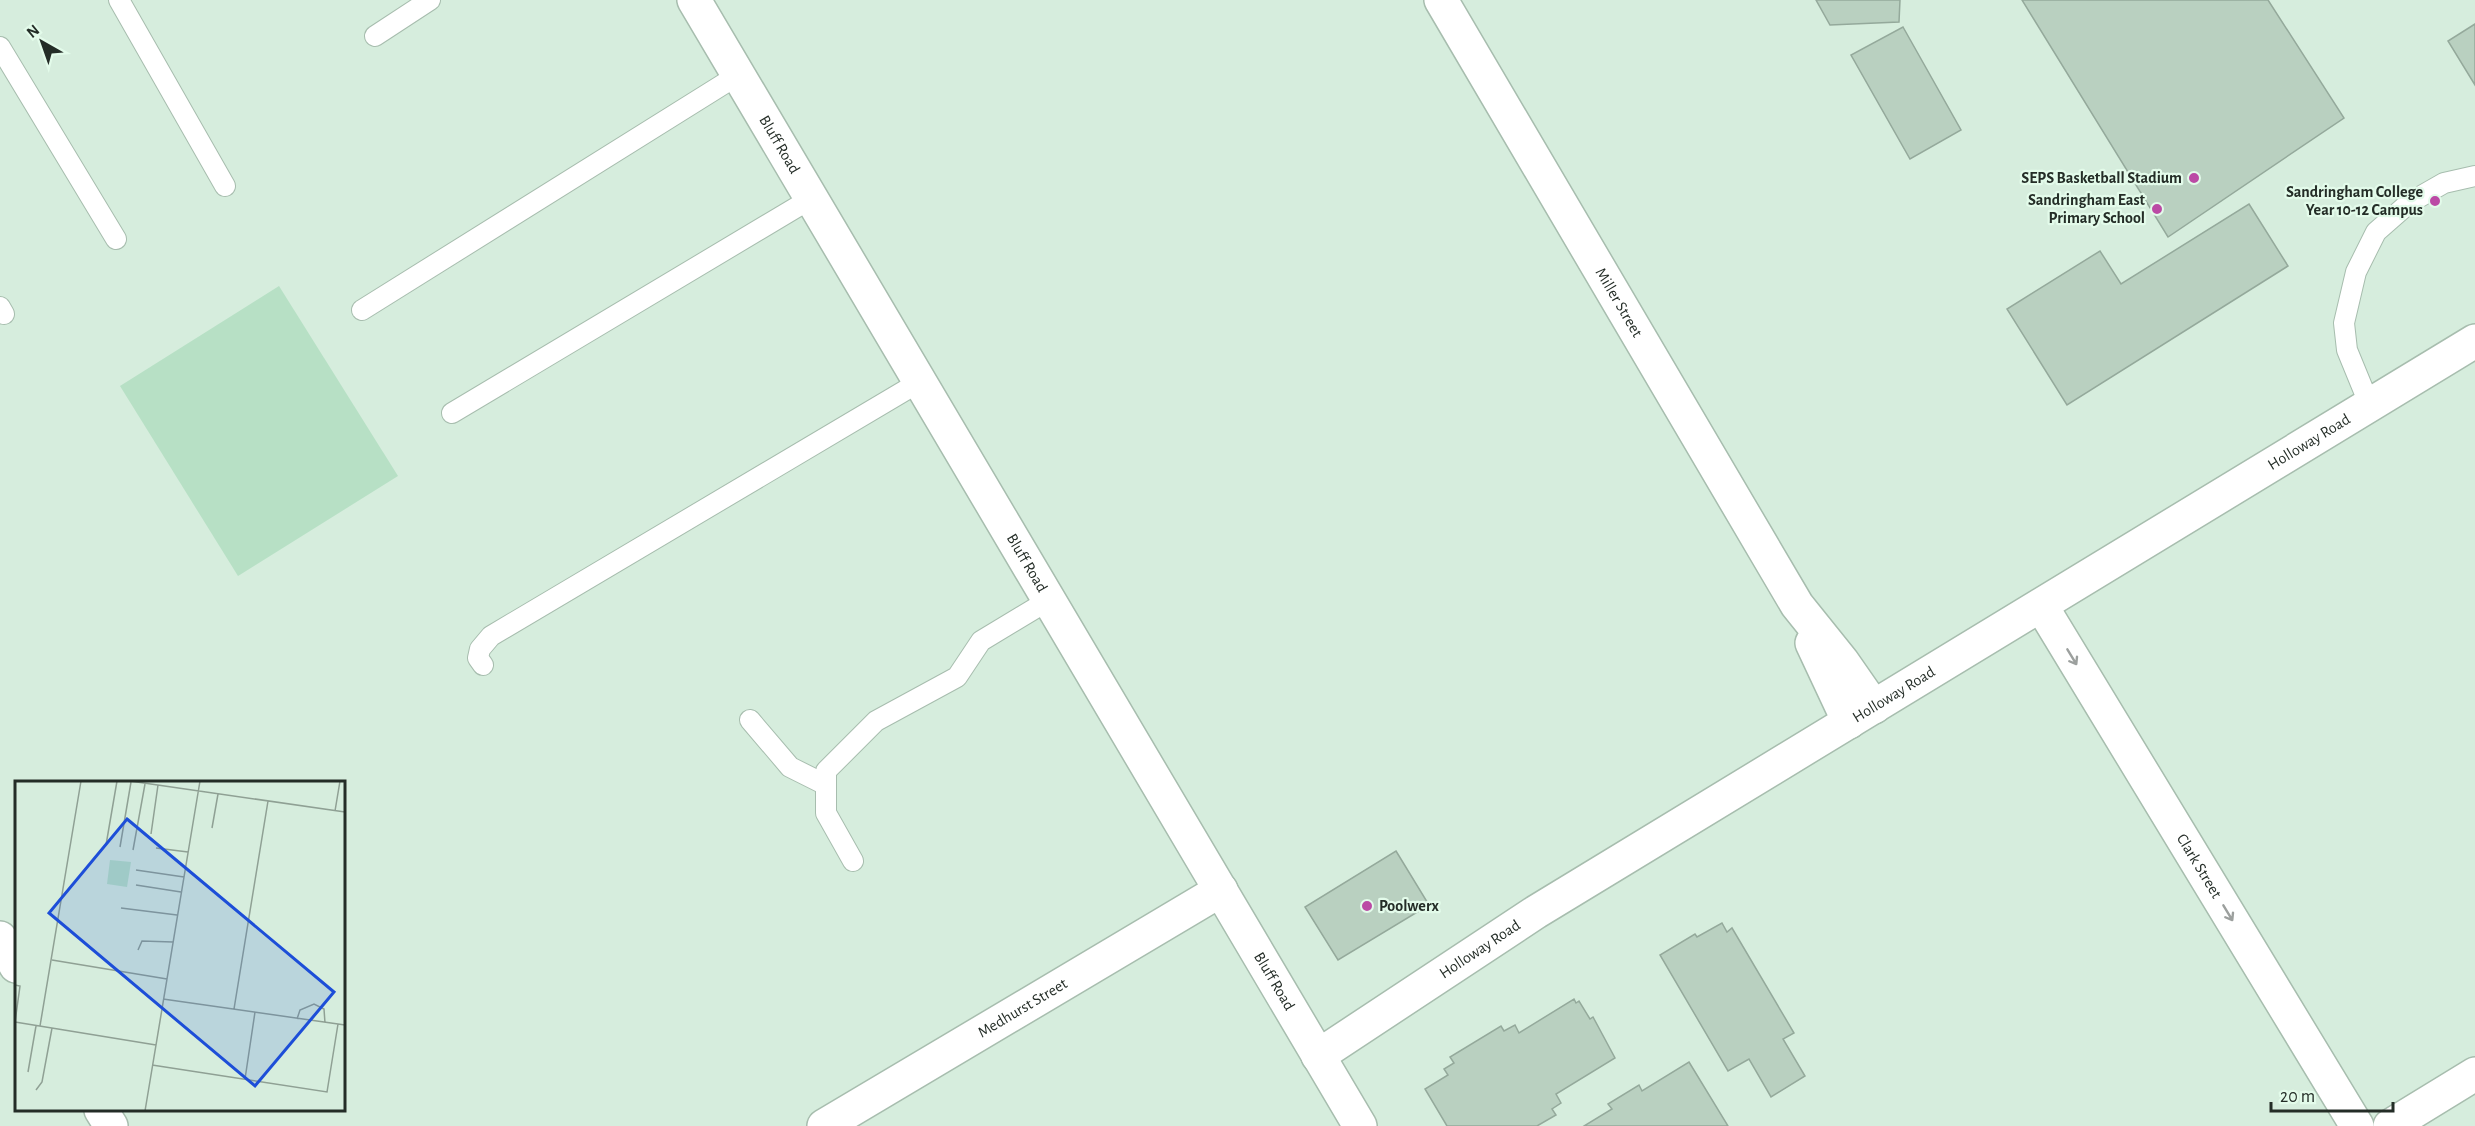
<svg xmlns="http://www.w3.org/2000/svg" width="2475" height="1126" font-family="'Alegreya Sans',sans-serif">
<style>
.pitch{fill:#b7e0c5}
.building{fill:#b9d0c0;stroke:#94a99b;stroke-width:1.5}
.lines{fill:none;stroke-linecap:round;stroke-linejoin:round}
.lane-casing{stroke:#a7bdae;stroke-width:22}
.street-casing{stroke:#a7bdae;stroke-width:36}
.secondary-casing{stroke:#a7bdae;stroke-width:36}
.lane{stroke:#fff;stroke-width:20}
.street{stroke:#fff;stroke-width:33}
.secondary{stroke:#fff;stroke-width:33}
.oneway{stroke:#9ca09e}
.poi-dot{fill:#bb4aa5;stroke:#e3fbea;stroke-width:2}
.labels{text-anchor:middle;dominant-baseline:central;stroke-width:4.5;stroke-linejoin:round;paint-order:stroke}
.street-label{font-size:16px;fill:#242d27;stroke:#e3fbea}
.poi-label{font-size:16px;font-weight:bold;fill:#242d27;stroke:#e3fbea;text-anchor:end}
.inset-road{fill:none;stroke:#8fa094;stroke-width:1.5}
.view{fill:#1d4ed8;fill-opacity:0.15;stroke:#1d4ed8;stroke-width:3}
.inset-edge{fill:none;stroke:#242d27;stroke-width:3}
</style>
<rect width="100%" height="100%" fill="#d6eddd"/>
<polygon class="pitch" points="279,286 398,476 238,576 120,386"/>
<g class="building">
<polygon points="1816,0 1900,0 1899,22 1830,25"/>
<polygon points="2022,0 2268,0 2344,118 2168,237"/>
<polygon points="2475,24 2475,85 2448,41"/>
<polygon points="1903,27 1961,130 1910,159 1851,55"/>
<polygon points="2249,204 2288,266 2067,405 2007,309 2100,251 2121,284"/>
<polygon points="1396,851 1429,905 1338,960 1305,907"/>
<polygon points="1722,923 1727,932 1732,928 1794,1033 1783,1039 1805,1076 1771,1097 1749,1059 1728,1071 1660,955 1695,934 1697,937"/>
<polygon points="1574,999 1576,1003 1579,1001 1590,1019 1593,1017 1615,1058 1556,1094 1561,1103 1552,1109 1556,1115 1537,1126 1447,1126 1425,1089 1448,1075 1444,1069 1454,1063 1450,1057 1501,1026 1504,1031 1515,1025 1519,1033"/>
<polygon points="1689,1062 1728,1126 1584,1126 1612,1109 1608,1104 1639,1085 1642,1091"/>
</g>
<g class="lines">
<g class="lane-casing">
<g id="lane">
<polyline points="119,0 225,186"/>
<polyline points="375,36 430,0"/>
<polyline points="0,47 116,239"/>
<polyline points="0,307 4,314"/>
<polyline points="362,310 738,75"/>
<polyline points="2370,406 2347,350 2344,323 2356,272 2376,232 2409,203 2444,183 2475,176"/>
<polyline points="452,413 812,198"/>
<polyline points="483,665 478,658 480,649 491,636 921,381"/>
<polyline points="750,720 790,767 826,785"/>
<polyline points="853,861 826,813 826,771 876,721 957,677 981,641 1049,600"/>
</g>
</g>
<g class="street-casing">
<g id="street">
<path id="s1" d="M1441,0L1797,605L1842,661L1874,707"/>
<path id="s2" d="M2042,607L2357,1126"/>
<polyline points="1812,643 1849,722"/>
<polyline points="0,938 16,966"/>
<path id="s3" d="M1318,1056L1536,912L2475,341"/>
<polyline points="101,1110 111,1126"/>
<path id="s4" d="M824,1126L1221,890"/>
<polyline points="2390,1126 2475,1074"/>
</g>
</g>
<g class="secondary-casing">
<g id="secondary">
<path id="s5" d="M694,0L1360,1126"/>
</g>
</g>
<use href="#lane" class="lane"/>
<use href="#street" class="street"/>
<use href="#secondary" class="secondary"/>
</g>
<defs><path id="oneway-shaft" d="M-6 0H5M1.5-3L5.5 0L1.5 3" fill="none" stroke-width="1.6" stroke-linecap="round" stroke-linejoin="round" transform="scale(1.5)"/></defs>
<g class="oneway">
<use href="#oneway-shaft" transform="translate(2072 657) rotate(59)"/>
<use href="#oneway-shaft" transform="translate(2228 913) rotate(59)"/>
</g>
<g class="poi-dot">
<circle cx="2194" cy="178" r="6"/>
<circle cx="2435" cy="201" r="6"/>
<circle cx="2157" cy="209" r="6"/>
<circle cx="1367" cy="906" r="6"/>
</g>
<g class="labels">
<g class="street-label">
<text stroke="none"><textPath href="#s5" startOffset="168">Bluff Road</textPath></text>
<text stroke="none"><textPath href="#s1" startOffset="351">Miller Street</textPath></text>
<text stroke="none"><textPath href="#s3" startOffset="1166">Holloway Road</textPath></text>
<text stroke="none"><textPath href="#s5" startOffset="654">Bluff Road</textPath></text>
<text stroke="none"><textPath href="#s3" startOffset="680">Holloway Road</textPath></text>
<text stroke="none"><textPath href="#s2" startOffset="303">Clark Street</textPath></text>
<text stroke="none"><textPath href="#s3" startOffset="194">Holloway Road</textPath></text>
<text stroke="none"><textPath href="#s5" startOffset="1140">Bluff Road</textPath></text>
<text stroke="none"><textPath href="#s4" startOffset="231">Medhurst Street</textPath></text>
</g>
<g class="poi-label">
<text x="2182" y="178">SEPS Basketball Stadium</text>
<text x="2423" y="192">Sandringham College<tspan x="2423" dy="18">Year 10-12 Campus</tspan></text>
<text x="2145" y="200">Sandringham East<tspan x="2145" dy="18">Primary School</tspan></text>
<text x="1379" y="906" text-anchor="start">Poolwerx</text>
</g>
</g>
<g transform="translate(15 781)">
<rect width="330" height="330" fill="#d6eddd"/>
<path d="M95,79L116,81L112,106L92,103Z" fill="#b7e0c5"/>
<path class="inset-road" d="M115,0L330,31M320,30L325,0M197,47L203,13M136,53L143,4M91,64L102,0M105,66L116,1M141,67L173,71M118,69L130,3M121,89L169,96M121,104L166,111M106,127L162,134M123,169L127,160L158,161M37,179L152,198M0,204L5,205L0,241M148,218L330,244M219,228L253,20M282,238L285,229L299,223L309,228L310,242M0,241L141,264M25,245L66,0M137,284L312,311L323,243M13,291L21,245M230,298L240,231M21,309L27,301L37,247M130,330L185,0"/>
<path class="view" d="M112,38L319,211L240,305L34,132Z"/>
<rect width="330" height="330" class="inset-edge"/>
</g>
<g transform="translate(42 42) rotate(320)" stroke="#e3fbea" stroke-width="4.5" paint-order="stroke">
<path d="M0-4.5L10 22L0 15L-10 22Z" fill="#242d27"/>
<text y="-9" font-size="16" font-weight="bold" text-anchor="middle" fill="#242d27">N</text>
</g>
<path d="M2271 1102v9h122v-9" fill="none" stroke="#242d27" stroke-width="3"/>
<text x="2280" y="1102" font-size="18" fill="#242d27" stroke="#e3fbea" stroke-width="4.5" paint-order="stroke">20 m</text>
</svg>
